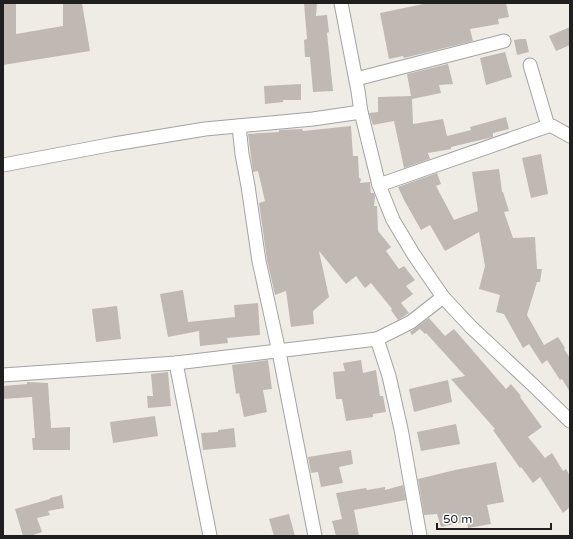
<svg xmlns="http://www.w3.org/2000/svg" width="573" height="539" font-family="'Varela Round',sans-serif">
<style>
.building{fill:#c0b8b3}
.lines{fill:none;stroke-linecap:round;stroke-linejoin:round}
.street-casing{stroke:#a3a3a3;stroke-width:15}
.street{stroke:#fff;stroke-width:13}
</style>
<rect width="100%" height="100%" fill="#efece6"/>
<g class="building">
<polygon points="3,3 16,3 16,34 63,26 63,3 82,3 90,51 3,65"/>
<polygon points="304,3 317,3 316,16 327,15 329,32 327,33 333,91 313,92 310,57 305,57 304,40 307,39"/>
<polygon points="428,3 506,3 509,17 498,19 499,24 470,29 473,41 404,58 403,56 389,59 380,13"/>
<polygon points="570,27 570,45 556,51 549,36"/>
<polygon points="521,39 526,39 529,52 517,55 514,40"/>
<polygon points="505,52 512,77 486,85 480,58"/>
<polygon points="448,64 453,84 439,85 441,93 412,99 413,124 443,119 447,136 471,130 470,127 506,117 509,129 493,133 493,137 451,147 451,149 428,153 430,159 404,168 394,121 373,125 369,113 378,112 378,97 411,96 407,74"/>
<polygon points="301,84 301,100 283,100 283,102 265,104 264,86"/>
<polygon points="351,126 353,156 358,156 359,178 361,179 360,183 370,182 371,193 374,193 375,197 374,206 377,206 378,231 391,247 386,251 399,269 404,266 415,280 406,286 413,294 401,303 409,313 398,320 391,310 392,309 371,283 365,288 356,276 346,284 319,251 329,297 313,311 314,324 291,327 286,291 275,295 267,260 259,203 265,201 258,171 253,172 248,134 279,132 279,130 302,129 303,131"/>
<polygon points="541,154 548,194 531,198 522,158"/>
<polygon points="499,169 502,192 503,192 509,211 504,212 513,238 535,237 537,269 542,269 540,282 537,282 527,315 544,345 558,337 565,348 564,349 570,358 570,392 562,379 560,380 547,360 542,364 529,344 523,348 504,314 496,312 500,295 479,289 485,266 479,232 445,251 430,225 421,230 404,200 398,187 437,173 441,184 436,186 454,220 478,211 472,172"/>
<polygon points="183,290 188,322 235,317 234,305 258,303 260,335 227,338 228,343 200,346 199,331 168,337 160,294"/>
<polygon points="117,306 121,339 96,342 92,309"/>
<polygon points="429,318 445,336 454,329 506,389 511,384 521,396 520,397 542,427 528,437 545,458 552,453 563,471 566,469 570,476 570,507 563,513 540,477 533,483 521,467 520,468 493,430 495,429 451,379 465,376 426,333 425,334 420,329 412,335 410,332"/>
<polygon points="268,360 272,389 263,390 267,412 244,417 239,393 236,394 232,365"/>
<polygon points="361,360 363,373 376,370 380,396 383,396 386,412 373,414 373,417 346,421 342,399 336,399 333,372 345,371 343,363"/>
<polygon points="168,372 171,406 148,408 147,396 153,396 151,374"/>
<polygon points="448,380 452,402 414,412 409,389"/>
<polygon points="27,382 48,383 51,428 70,427 70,450 33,450 32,438 35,438 32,397 3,399 3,386 27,384"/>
<polygon points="155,416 158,436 113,443 110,422"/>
<polygon points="456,424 460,444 421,451 417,432"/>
<polygon points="234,428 236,447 203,450 201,433 218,432 218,430"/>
<polygon points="351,450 353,464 339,467 343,483 321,487 318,472 311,473 308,457"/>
<polygon points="496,462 504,502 487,505 491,524 468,528 467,521 441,527 437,514 424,515 418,479 455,470"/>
<polygon points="403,485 406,500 354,510 359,536 336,536 332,521 342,519 336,493 366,488 367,490 385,487 385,490"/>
<polygon points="62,495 64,508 48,511 50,515 37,518 42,532 30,536 23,536 15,509 50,499 50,498"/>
<polygon points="289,514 295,536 274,536 269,519"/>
</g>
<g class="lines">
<g class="street-casing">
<g id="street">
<polyline points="341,3 358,91 361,112 379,185 393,220 414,255 443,297 471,327 533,385 570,421"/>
<polyline points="530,65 548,126"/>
<polyline points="356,79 504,41"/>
<polyline points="239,126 242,154 248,186 259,261 279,352 315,536"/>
<polyline points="3,165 114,144 205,129 313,119 361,112"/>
<polyline points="379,185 548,126 552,126 570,136"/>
<polyline points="377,339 411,322 443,297"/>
<polyline points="176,363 210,536"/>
<polyline points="3,375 176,363 377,339 389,376 401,429 420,536"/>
</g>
</g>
<use href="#street" class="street"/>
</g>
<rect width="573" height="539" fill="none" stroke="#1f1f1f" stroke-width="8"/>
<path d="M437 523v6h114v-6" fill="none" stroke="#1f1f1f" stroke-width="2"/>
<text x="443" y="523" font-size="12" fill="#1f1f1f" stroke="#ffffff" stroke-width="3" paint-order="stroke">50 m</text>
</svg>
